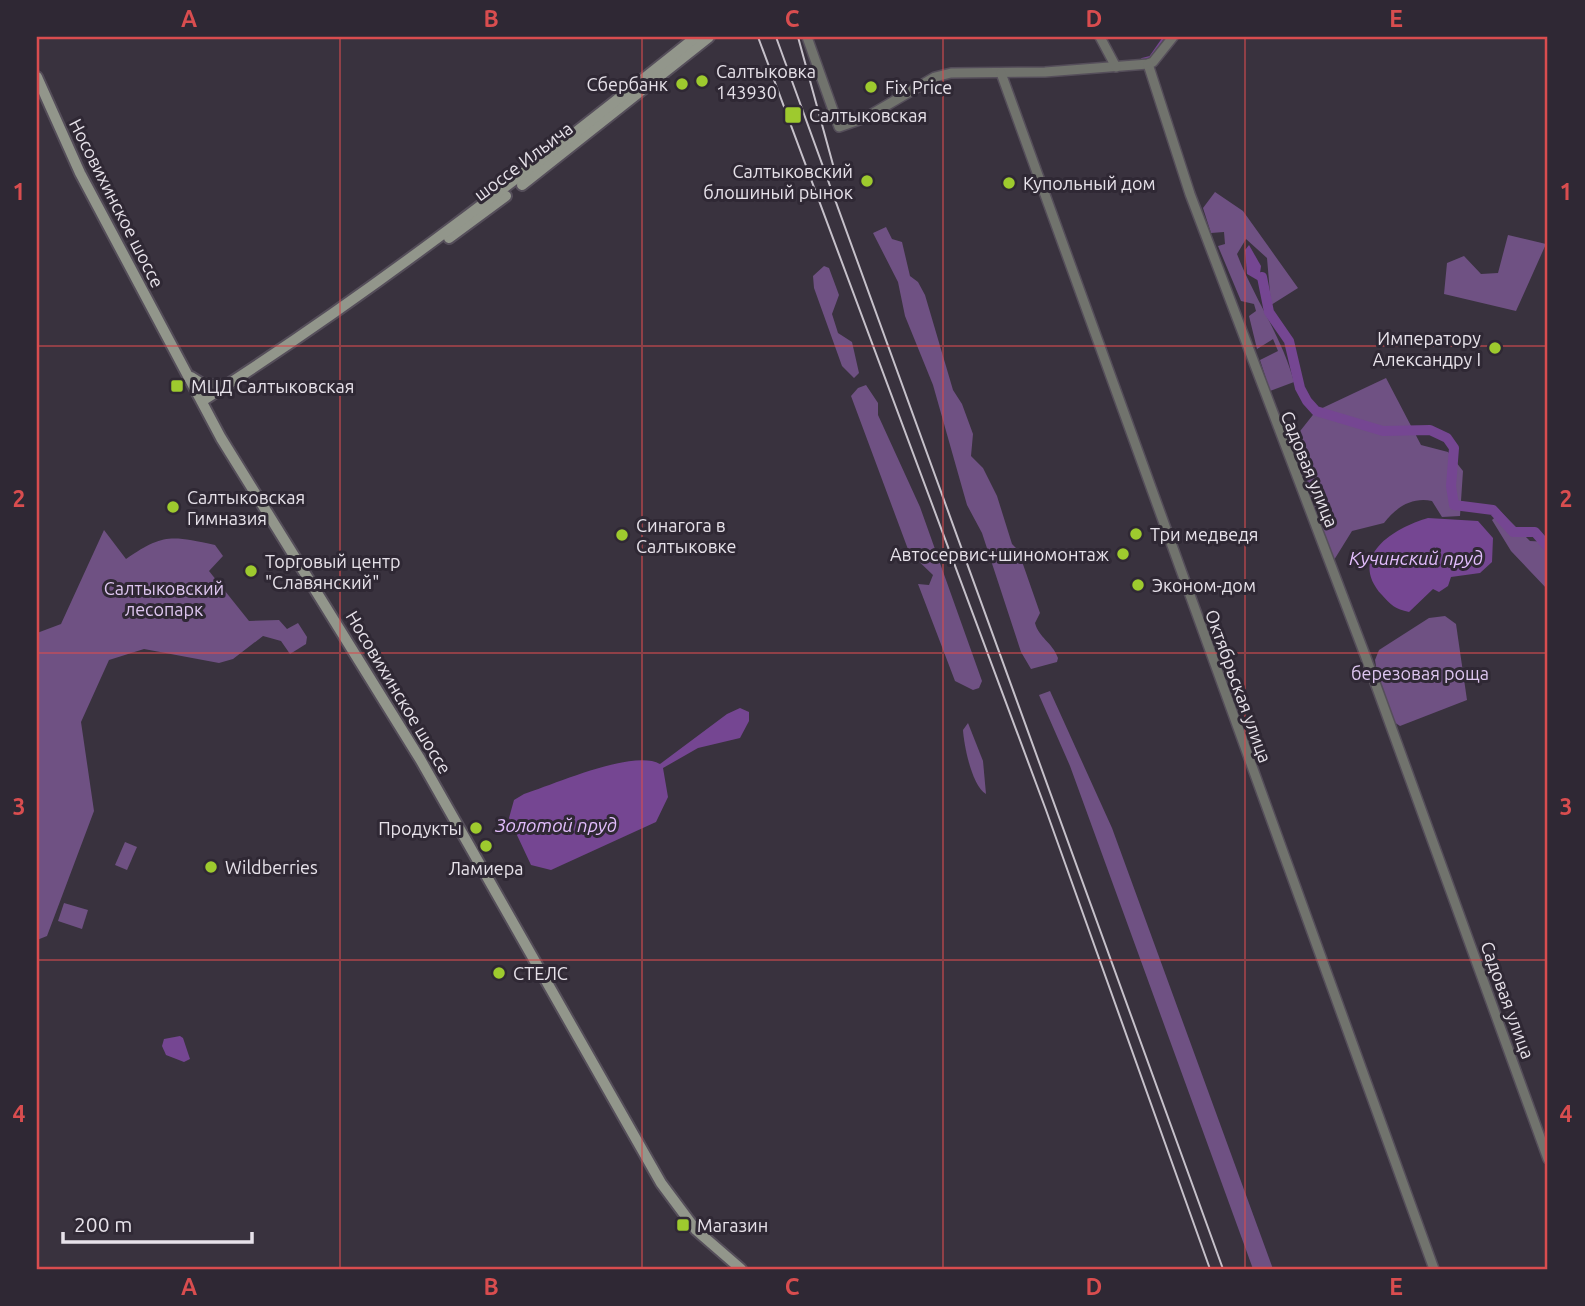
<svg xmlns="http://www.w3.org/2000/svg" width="1585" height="1306" font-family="Ubuntu,sans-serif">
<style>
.green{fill:#6f5183}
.water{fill:#754692}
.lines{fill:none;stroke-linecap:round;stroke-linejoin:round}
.stream{stroke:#754692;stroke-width:2}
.river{stroke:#754692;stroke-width:10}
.tertiary-casing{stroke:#554e5a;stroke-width:12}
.secondary-casing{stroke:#554e5a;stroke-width:14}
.tertiary{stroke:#71736d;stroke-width:9}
.secondary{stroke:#92968b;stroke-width:10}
.rail{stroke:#c6c1ca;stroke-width:2}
.grid{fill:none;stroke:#d94d4f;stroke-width:2;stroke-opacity:0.55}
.poi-dot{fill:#9eca2e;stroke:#2f2834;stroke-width:2.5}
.labels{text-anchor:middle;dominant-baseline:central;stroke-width:6;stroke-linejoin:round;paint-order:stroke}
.poi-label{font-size:18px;fill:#e7e2ea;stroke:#2f2834;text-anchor:start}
.street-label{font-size:18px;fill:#e7e2ea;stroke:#2f2834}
.park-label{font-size:18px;fill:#dec6f0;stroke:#2f2834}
.water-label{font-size:19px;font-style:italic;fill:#e2bdfc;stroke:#2f2834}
.neatline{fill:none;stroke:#d94d4f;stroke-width:2.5}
.grid-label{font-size:23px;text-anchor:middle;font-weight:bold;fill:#d94d4f}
</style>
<rect width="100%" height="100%" fill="#39323e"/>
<g class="green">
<path d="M1215,192L1243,211L1298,288L1271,305L1267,258L1246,239L1237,254C1254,298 1282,337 1294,382L1270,391L1260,360L1278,351L1273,339L1257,349L1249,316L1256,311L1254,304L1241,301L1218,246L1225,244L1224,232L1211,233L1203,208Z"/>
<path d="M886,227L892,239L902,242L910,276L918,282L925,295L953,390L962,404L973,434L971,456L983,468L997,496L1012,544L1018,550L1040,613L1035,623C1039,638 1052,642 1058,658L1057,662L1031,669L1021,652L982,533L967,505L933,385L905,316L898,282L873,233Z"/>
<polygon points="1508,235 1546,244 1516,311 1444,294 1447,263 1464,256 1481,274 1498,273"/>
<polygon points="824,266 829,268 839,295 832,314 838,333 852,342 859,373 854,378 842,366 814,288 813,276"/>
<path d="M1386,378L1421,445L1448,452L1463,471L1460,516L1442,517L1432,501C1412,497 1396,507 1384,523L1352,531L1334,560L1291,453L1297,435L1316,411Z"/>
<polygon points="866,385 878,403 878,415 920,507 982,681 979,688 973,690 955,681 918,584 929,585 933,575 909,552 851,396 858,388"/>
<polygon points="1501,512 1530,541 1548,542 1548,590 1511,551 1492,520"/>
<path d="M104,530L126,559C164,533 171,536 215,545L223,556L209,571L249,621L279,620L287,629L298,623L307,637L306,644L290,654L281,641L263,636L233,659L219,663L144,649L109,660L81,722L94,811L47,936L37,940V633L61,624Z"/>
<polygon points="1445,616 1456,624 1467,700 1400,726 1394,722 1378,678 1375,660 1379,650 1429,618"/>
<polygon points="1050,691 1112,828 1273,1269 1253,1269 1070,766 1039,695"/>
<path d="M968,723L983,761L986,794C972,786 964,746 963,730Z"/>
<polygon points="125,842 137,847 127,870 115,865"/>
<polygon points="64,903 88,910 82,929 58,921"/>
</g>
<g class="water">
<polygon points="1249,245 1261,266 1259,281 1247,274 1245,250"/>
<path d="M1428,518L1478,521L1493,538L1492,562L1480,573L1451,577L1448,586L1439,592L1433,589L1409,612C1395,609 1391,605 1382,595C1347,556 1394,528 1428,518Z"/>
<path d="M740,708L749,712V721L740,738L698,748L663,768L668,797L656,822L551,870L531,865L509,818L514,800L524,794C555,784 633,749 660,764L727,714Z"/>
<polygon points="180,1036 183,1038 190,1059 184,1062 166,1055 162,1046 164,1039"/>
</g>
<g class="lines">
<polyline class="stream" points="1142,59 1150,57 1164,37"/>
<polyline class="river" points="1262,277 1269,312 1289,341 1300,388 1307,401 1316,411 1383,431 1430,430 1447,438 1454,448 1451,486 1454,505 1493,510 1513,532 1535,532 1548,547"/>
<g class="tertiary-casing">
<g id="tertiary">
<polyline points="807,37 839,127 865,118 935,77 951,73 1045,72 1148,64 1153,62 1173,37"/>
<polyline points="1100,37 1116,67"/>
<polyline points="1148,64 1190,194 1365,655 1548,1159"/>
<polyline points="1001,73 1434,1269"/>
</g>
</g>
<g class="secondary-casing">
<g id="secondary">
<polyline points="37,77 80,173 221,438 420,759 661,1183 696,1230 741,1269"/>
<polyline points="522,185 709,37"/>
<polyline points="449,238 506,196"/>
<polyline points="191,377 202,384 225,386"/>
<path d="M202,401C375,291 536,165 696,37"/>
</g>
</g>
<use href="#tertiary" class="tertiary"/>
<use href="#secondary" class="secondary"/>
<g class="rail">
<polyline points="758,37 1046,810 1210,1269"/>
<polyline points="776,37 1223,1269"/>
<polyline points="798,37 835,172"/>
</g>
</g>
<path class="grid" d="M340,37V1269M642,37V1269M943,37V1269M1245,37V1269M37,346H1548M37,653H1548M37,960H1548"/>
<g class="poi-dot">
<circle cx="702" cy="81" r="7"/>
<circle cx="682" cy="84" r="7"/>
<circle cx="871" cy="87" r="7"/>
<rect x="784" y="106" width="18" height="18" rx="3.5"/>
<circle cx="867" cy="181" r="7"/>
<circle cx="1009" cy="183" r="7"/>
<circle cx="1495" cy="348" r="7"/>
<rect x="170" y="379" width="14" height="14" rx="3.5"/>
<circle cx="173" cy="507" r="7"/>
<circle cx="1136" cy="534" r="7"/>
<circle cx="622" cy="535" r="7"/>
<circle cx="1123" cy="554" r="7"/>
<circle cx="251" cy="571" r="7"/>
<circle cx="1138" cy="585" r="7"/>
<circle cx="476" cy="828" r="7"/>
<circle cx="486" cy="846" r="7"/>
<circle cx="211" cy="867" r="7"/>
<circle cx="499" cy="973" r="7"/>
<rect x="676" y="1218" width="14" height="14" rx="3.5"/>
</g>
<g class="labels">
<g class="poi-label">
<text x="716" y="71">Салтыковка<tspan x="716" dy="21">143930</tspan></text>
<text x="668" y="84" text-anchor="end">Сбербанк</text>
<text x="885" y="87">Fix Price</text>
<text x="809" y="115">Салтыковская</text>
<text x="853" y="171" text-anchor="end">Салтыковский<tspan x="853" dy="21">блошиный рынок</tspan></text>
<text x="1023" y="183">Купольный дом</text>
<text x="1481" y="338" text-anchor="end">Императору<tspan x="1481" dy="21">Александру I</tspan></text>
<text x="191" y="386">МЦД Салтыковская</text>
<text x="187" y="497">Салтыковская<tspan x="187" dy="21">Гимназия</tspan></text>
<text x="636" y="525">Синагога в<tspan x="636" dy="21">Салтыковке</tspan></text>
<text x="1150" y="534">Три медведя</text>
<text x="1109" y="554" text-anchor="end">Автосервис+шиномонтаж</text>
<text x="265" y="561">Торговый центр<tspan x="265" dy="21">"Славянский"</tspan></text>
<text x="1152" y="585">Эконом-дом</text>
<text x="462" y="828" text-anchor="end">Продукты</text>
<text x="225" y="867">Wildberries</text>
<text x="486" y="868" text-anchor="middle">Ламиера</text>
<text x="513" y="973">СТЕЛС</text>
<text x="697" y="1225">Магазин</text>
</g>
<g class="street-label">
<text transform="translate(523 161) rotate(-37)">шоссе Ильича</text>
<text transform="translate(117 203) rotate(63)">Носовихинское шоссе</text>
<text transform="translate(1310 469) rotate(68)">Садовая улица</text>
<text transform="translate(1239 686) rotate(70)">Октябрьская улица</text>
<text transform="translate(399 692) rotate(59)">Носовихинское шоссе</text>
<text transform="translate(1508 1000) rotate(70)">Садовая улица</text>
</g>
<g class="park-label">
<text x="164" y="588">Салтыковский<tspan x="164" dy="21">лесопарк</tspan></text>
<text x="1420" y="673">березовая роща</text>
</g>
<g class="water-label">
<text x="1416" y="558">Кучинский пруд</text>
<text x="556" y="825">Золотой пруд</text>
</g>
</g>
<rect width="1585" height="1306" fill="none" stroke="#2f2834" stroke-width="77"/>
<path d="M63 1232v10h189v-10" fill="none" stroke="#e7e2ea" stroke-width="3.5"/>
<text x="74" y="1232" font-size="21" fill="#e7e2ea" stroke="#2f2834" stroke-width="5" paint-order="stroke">200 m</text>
<rect x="38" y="38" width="1508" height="1230" class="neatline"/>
<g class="grid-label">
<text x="189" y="27">A</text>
<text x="491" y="27">B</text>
<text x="792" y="27">C</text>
<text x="1094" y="27">D</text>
<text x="1396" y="27">E</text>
<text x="19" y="200">1</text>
<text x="1566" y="200">1</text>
<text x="19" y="507">2</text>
<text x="1566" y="507">2</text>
<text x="19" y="815">3</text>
<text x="1566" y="815">3</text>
<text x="19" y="1122">4</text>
<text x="1566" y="1122">4</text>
<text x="189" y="1295">A</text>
<text x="491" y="1295">B</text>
<text x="792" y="1295">C</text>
<text x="1094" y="1295">D</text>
<text x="1396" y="1295">E</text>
</g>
</svg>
